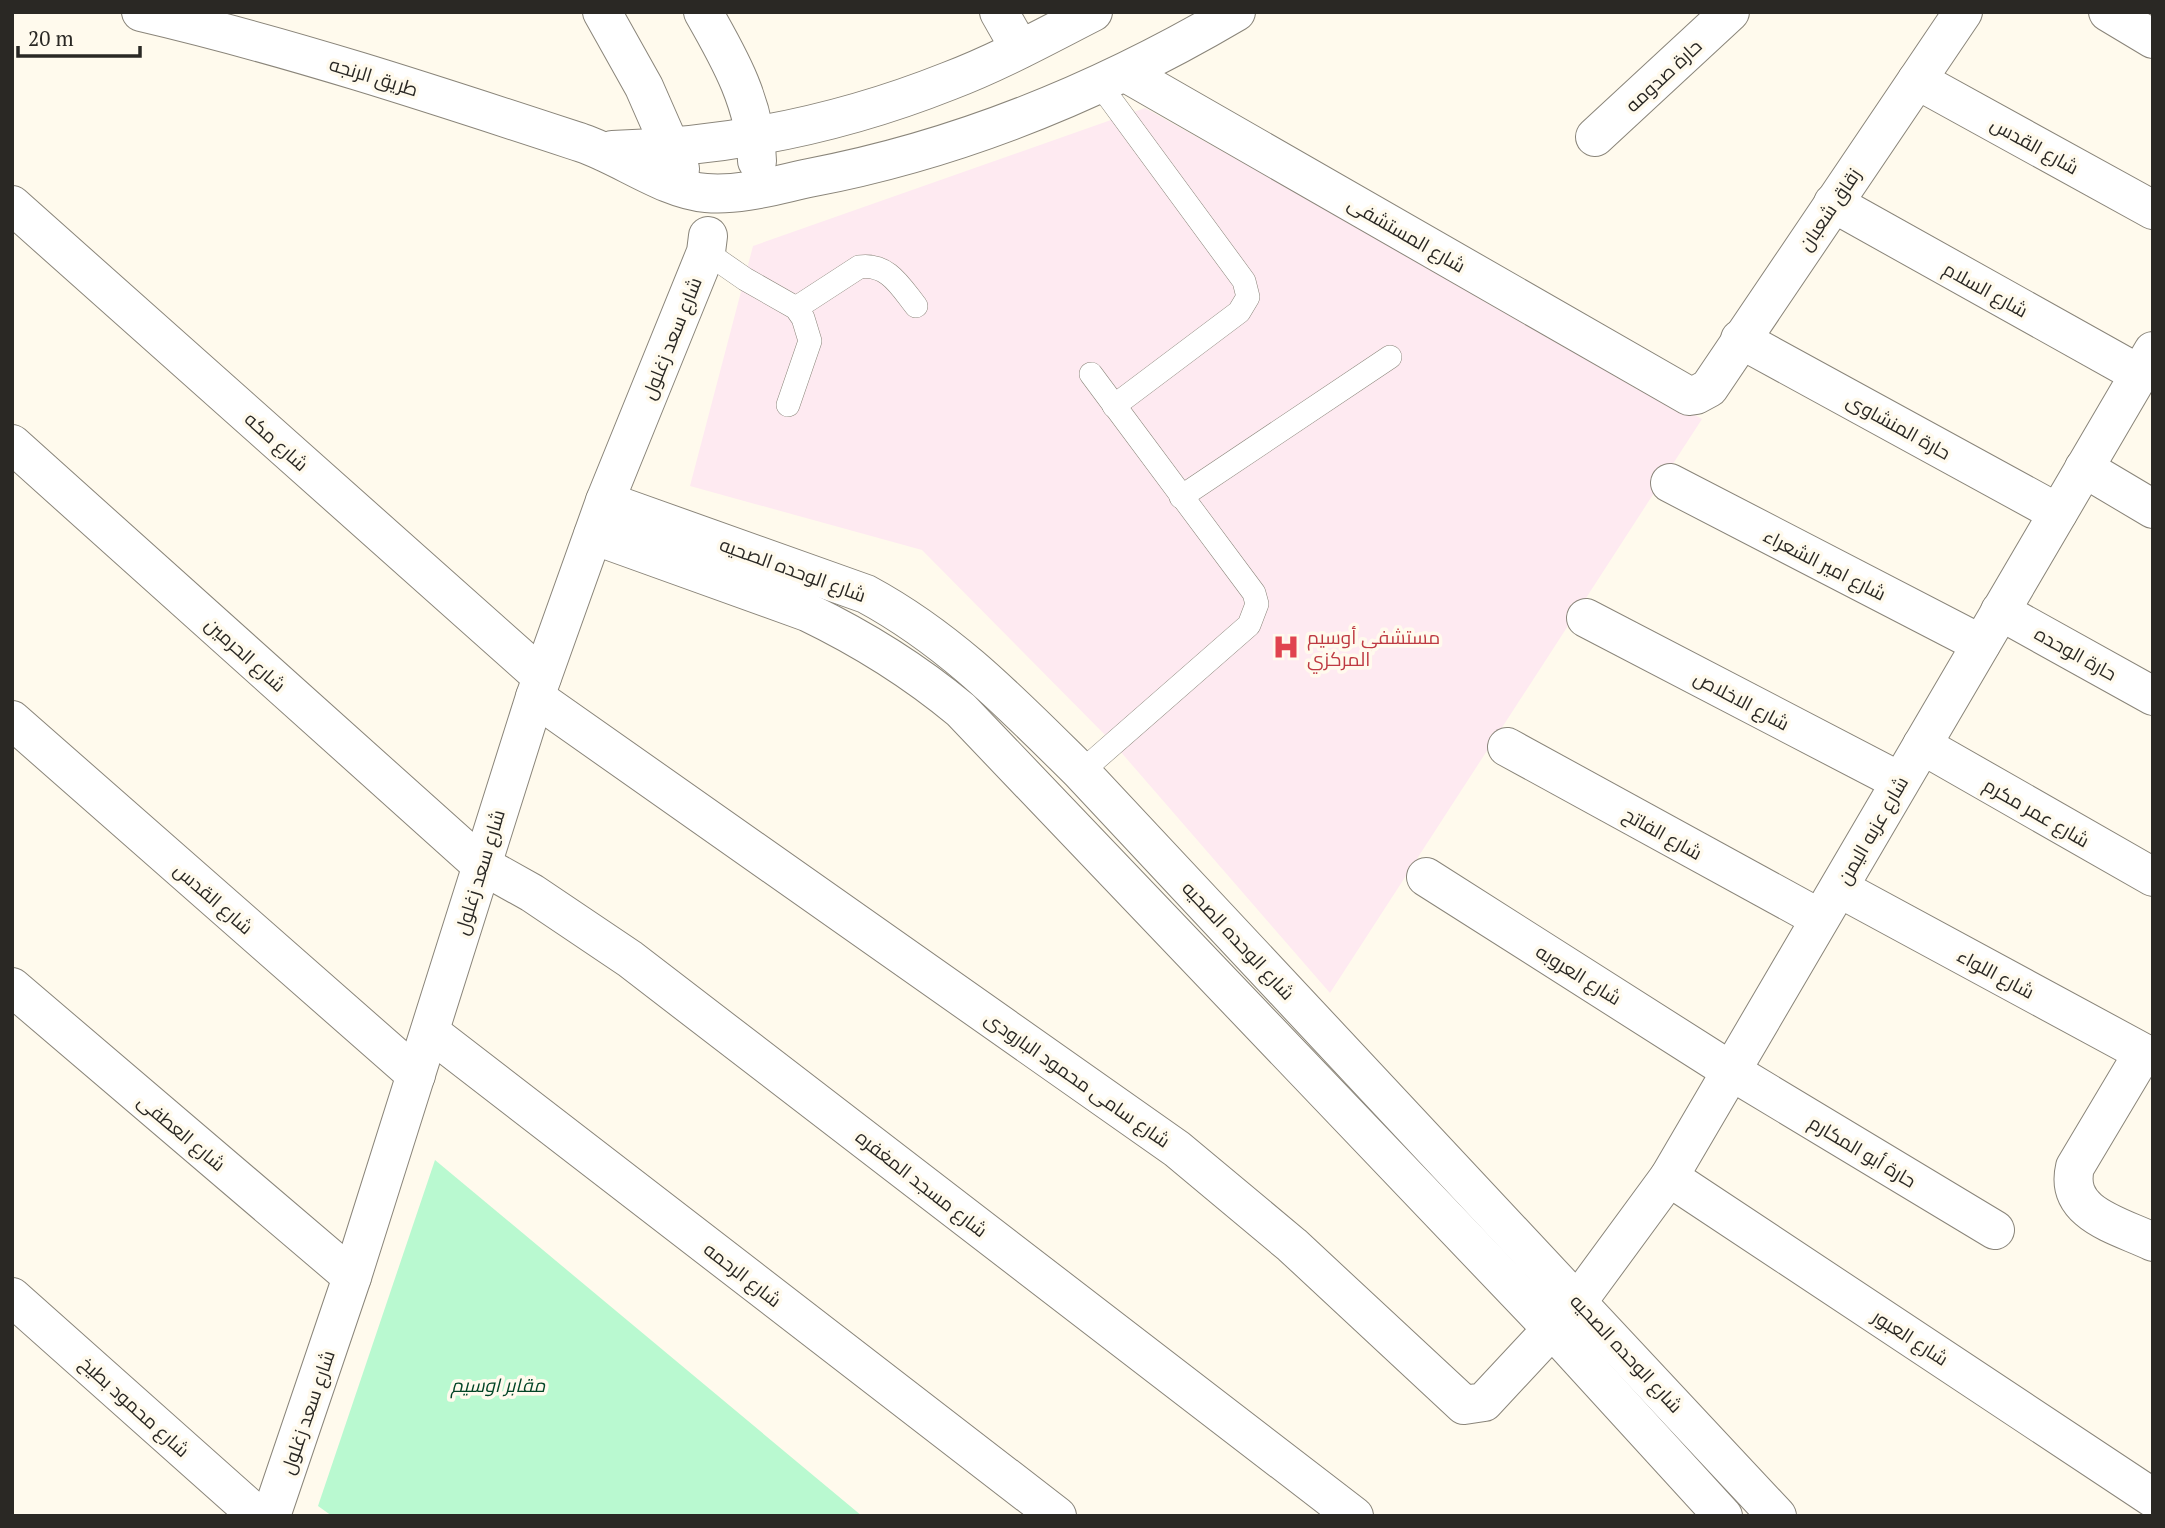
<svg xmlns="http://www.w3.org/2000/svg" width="2165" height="1528" font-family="'PT Serif',Cairo,serif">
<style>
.medical{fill:#feeaf1}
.green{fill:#b9f9d0}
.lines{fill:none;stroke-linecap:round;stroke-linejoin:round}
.service-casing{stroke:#8a857a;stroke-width:24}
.minor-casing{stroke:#8a857a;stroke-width:40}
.tertiary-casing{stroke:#8a857a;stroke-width:40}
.service{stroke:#fff;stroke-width:23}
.minor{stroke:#fff;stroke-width:38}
.tertiary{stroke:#fff;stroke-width:38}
.labels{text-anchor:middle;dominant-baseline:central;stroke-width:7;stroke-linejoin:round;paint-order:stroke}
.street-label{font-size:19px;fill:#2a2824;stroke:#fffaed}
.health-label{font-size:19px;fill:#be3a42;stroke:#fffaed;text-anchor:start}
.park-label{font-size:19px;font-style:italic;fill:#024426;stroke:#fffaed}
</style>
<rect width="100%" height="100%" fill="#fffaed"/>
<polygon class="medical" points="1145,108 1702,419 1330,993 1113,743 922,550 690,486 753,246"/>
<polygon class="green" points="435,1160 862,1516 332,1516 318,1506"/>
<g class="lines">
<g class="service-casing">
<g id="service">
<polyline points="1100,85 1244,281 1248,297 1239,312 1114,406"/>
<polyline points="706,252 745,279 796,308 803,318 810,341 788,405"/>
<path d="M796,308L859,267C888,263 900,286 916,306"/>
<polyline points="1181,497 1390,357"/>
<polyline points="1081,772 1249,625 1257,604 1254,593 1091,374"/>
</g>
</g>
<g class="minor-casing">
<g id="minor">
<polyline points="999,12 1020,49"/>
<polyline points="1126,73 1689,396 1696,395 1709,388 1963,12"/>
<polyline points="1917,80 2153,210"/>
<polyline points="1595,137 1730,12"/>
<polyline points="1833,203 2139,374"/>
<polyline points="12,205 542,677"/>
<polyline points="1740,339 2058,513"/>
<polyline points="12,444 480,864 532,893 630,959 1354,1516"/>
<polyline points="2084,468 2153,509"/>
<polyline points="1670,483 1981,644"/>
<path d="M605,501L866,594C951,640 1012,704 1081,772L1777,1516"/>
<path d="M593,535L807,612C863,639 913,670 961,710L1552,1329L1723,1516"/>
<polyline points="2000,611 2153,696"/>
<polyline points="1586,618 1899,781"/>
<polyline points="535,697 1177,1149 1292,1245 1464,1405 1484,1402 1578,1301 1669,1177 2153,351"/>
<polyline points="12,720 416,1075"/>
<polyline points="1922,745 2153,877"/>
<polyline points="1507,747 1819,918"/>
<polyline points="1426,877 1731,1071 1995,1230"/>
<polyline points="1839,888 2153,1058"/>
<polyline points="12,987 352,1277"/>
<polyline points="430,1032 1057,1516"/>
<path d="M2143,1053L2075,1167C2064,1214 2118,1225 2153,1242"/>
<polyline points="1669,1177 2153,1498"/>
<polyline points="12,1297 258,1516"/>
</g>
</g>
<g class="tertiary-casing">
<g id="tertiary">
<path d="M141,12C291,47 436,95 582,143C621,156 666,190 706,193C740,196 776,185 809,178C962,149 1102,91 1236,12"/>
<polyline points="602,12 644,87 680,169"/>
<path d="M703,12C730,59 756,105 757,161"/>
<polyline points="2108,12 2153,39"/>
<path d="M612,150C728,147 841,124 949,81C999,62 1046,36 1093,12"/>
<polyline points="271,1516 352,1277 535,697 605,501 706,252 708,236"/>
</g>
</g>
<use href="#service" class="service"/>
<use href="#minor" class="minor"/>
<use href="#tertiary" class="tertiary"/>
</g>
<defs>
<g id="hospital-bare" transform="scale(2.1)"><path d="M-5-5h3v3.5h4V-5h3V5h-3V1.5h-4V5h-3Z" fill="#e0444e" stroke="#fffaed" stroke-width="2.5" paint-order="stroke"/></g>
</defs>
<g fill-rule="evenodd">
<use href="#hospital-bare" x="1286" y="647"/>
</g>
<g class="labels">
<g class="street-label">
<text transform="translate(1663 75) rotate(-43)">حارة صدومه</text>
<text transform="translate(374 76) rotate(17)">طريق الرنجه</text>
<text transform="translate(2035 145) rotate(29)">شارع القدس</text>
<text transform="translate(1829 209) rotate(-56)">زقاق شعبان</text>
<text transform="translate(1407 234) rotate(30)">شارع المستشفى</text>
<text transform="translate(1986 289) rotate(29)">شارع السلام</text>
<text transform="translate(671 338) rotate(-68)">شارع سعد زغلول</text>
<text transform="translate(1899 426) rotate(29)">حارة المنشاوى</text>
<text transform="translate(277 441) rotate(42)">شارع مكه</text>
<text transform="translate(1825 564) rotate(27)">شارع امير الشعراء</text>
<text transform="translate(793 569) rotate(20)">شارع الوحده الصحيه</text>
<text transform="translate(2076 653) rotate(29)">حارة الوحده</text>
<text transform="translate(246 654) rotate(42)">شارع الحرمين</text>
<text transform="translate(1742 700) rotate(28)">شارع الاخلاص</text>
<text transform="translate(2037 812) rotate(30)">شارع عمر مكرم</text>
<text transform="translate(1872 830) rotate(-60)">شارع عزبه اليمن</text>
<text transform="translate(1663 833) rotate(29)">شارع الفاتح</text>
<text transform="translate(479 872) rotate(-73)">شارع سعد زغلول</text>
<text transform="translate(214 898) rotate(41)">شارع القدس</text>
<text transform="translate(1239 940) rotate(47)">شارع الوحده الصحيه</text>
<text transform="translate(1996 973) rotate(28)">شارع اللواء</text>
<text transform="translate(1579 974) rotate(32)">شارع العروبه</text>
<text transform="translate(1078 1079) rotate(35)">شارع سامى محمود البارودى</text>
<text transform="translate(182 1132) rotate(40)">شارع العطفى</text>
<text transform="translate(1863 1151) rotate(31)">حارة أبو المكارم</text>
<text transform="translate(922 1183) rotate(38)">شارع مسجد المغفره</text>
<text transform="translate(743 1274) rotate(38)">شارع الرحمه</text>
<text transform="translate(1911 1337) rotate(33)">شارع العبور</text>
<text transform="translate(1627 1353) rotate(47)">شارع الوحده الصحيه</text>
<text transform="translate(135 1406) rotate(42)">شارع محمود بطيخ</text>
<text transform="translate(307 1412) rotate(-71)">شارع سعد زغلول</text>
</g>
<g class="health-label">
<text x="1307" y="636">مستشفي أوسيم<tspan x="1307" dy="22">المركزي</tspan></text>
</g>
<g class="park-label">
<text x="498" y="1384">مقابر اوسيم</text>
</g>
</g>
<rect width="2165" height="1528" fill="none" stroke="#2a2824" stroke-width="28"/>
<path d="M18 46v10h122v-10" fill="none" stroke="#2a2824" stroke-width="3.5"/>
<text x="28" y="46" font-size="21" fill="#2a2824" stroke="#fffaed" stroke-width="5" paint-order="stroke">20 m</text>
</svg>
